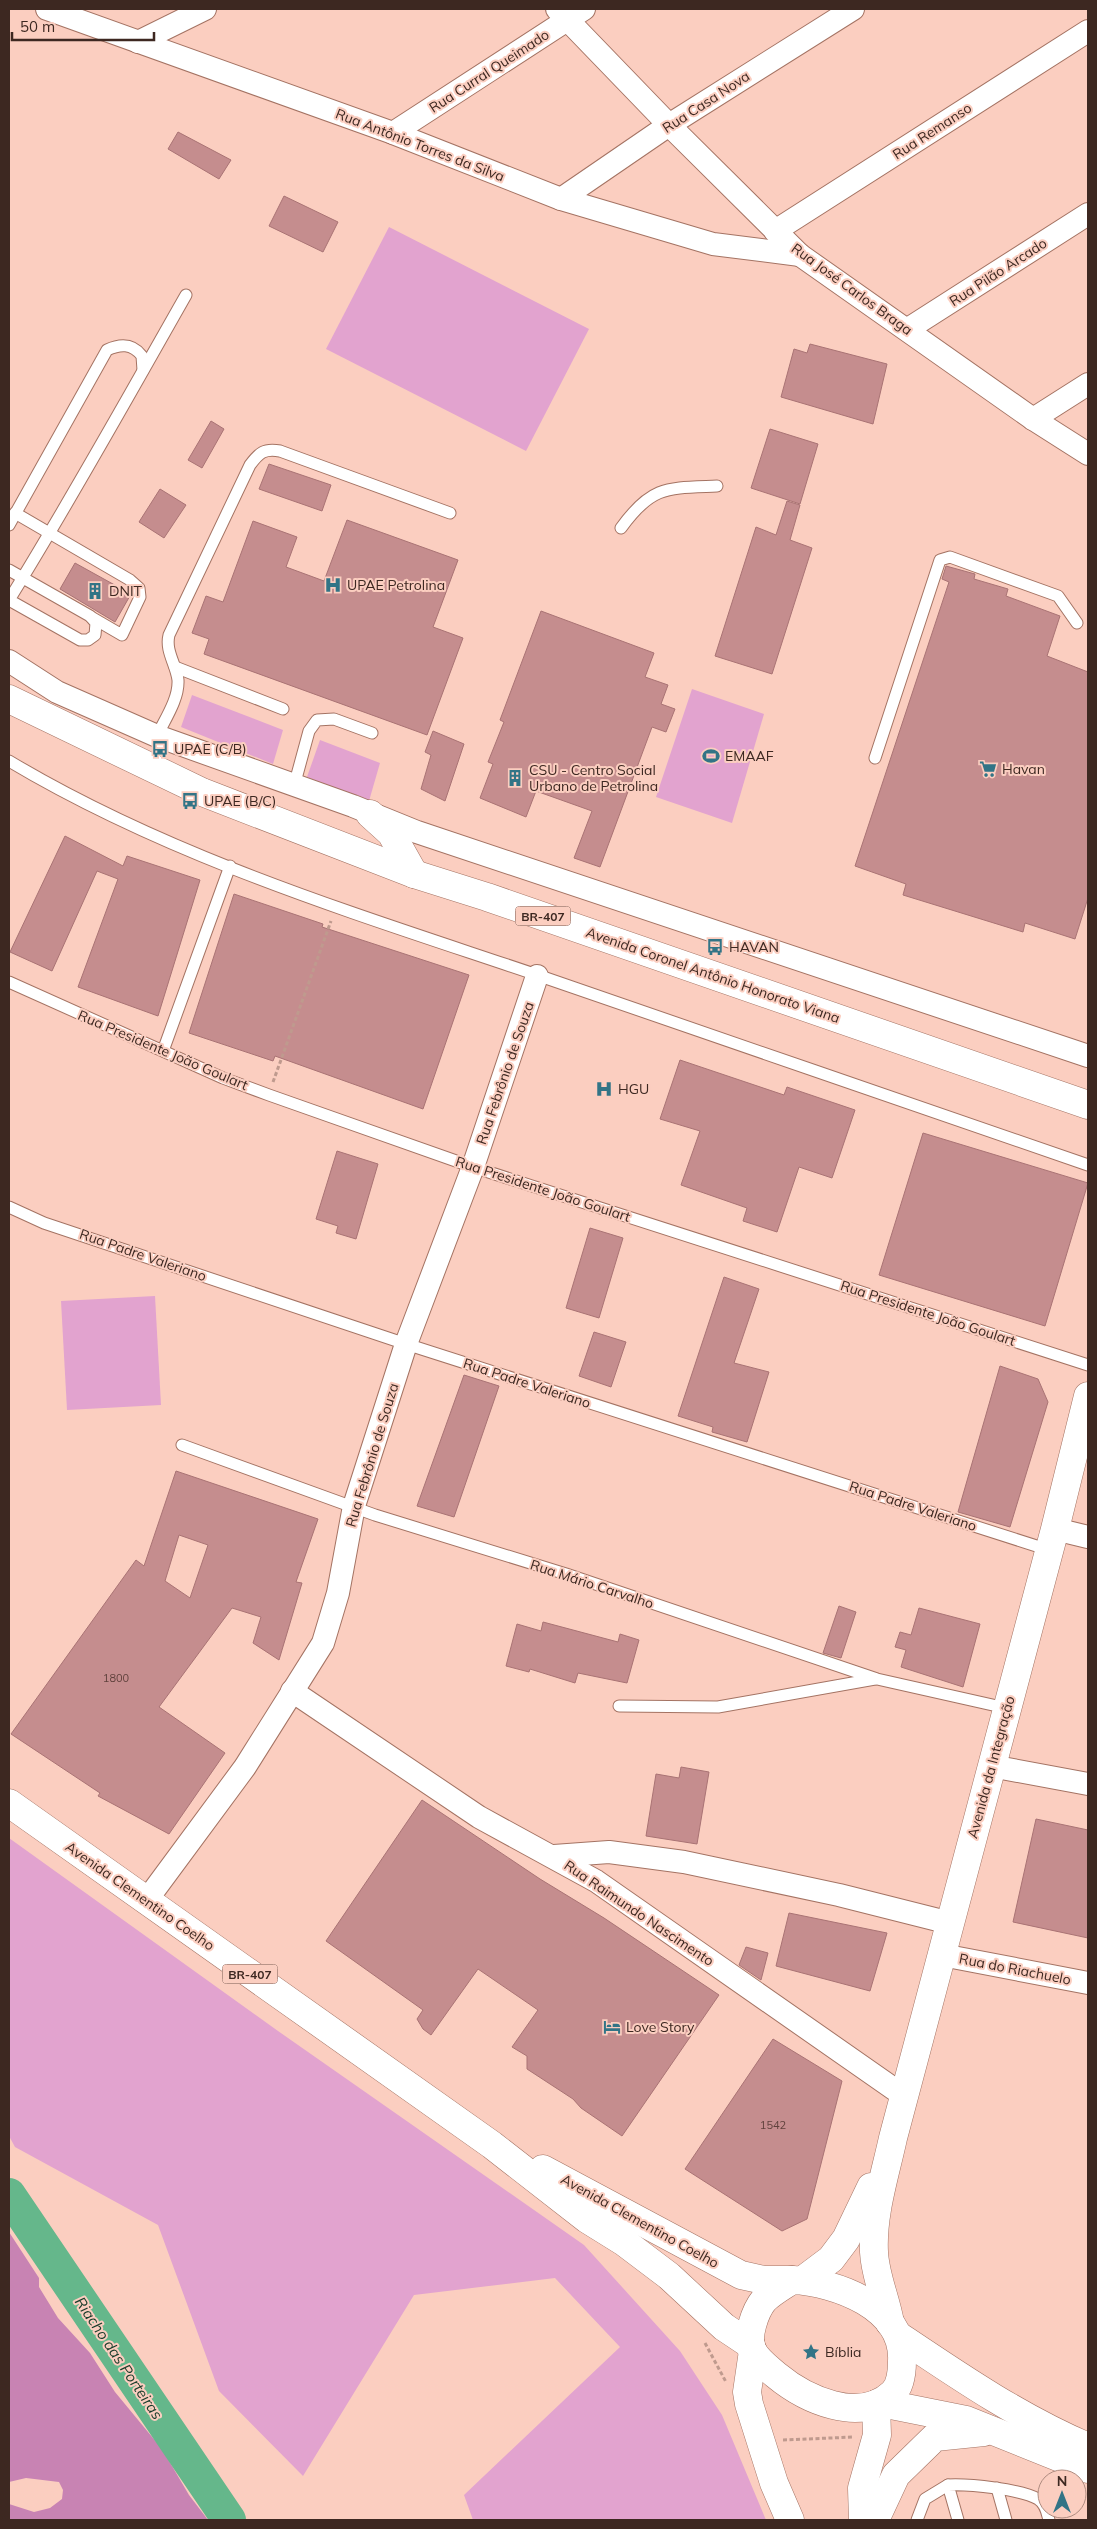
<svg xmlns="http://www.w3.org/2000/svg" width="1097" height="2529" font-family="Mulish,sans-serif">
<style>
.green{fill:#e2a3cf}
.forest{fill:#c883b3}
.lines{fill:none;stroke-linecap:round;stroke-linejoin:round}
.river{stroke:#65b78b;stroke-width:34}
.building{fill:#c58d8e;stroke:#a97374;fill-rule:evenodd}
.lane-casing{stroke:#a47363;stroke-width:13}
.street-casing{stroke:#a47363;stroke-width:24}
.secondary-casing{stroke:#a47363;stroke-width:29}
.primary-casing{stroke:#a47363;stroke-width:29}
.highway-casing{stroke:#a47363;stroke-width:29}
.path{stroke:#bf9a8e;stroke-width:3;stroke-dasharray:4 2.5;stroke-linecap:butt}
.lane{stroke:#fff;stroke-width:11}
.street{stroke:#fff;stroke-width:22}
.secondary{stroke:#fff;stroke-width:28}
.primary{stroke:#fff;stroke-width:28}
.highway{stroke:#fff;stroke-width:28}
.labels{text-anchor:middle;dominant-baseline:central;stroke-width:4;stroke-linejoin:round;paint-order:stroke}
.number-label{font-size:11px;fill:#5f413c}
.shield{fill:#fbcec0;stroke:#765a51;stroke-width:1}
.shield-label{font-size:12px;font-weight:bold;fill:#3d2821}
.street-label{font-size:14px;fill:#3d2821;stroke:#fbcec0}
.poi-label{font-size:14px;fill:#3d2821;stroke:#fbcec0;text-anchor:start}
.water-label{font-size:15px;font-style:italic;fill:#173b29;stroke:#fbcec0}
</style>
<rect width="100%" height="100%" fill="#fbcec0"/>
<g class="green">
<polygon points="389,227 589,329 526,451 326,349"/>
<polygon points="692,689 764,714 732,823 656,797"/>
<polygon points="192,695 283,730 273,764 181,727"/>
<polygon points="320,740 380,763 369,801 307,777"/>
<polygon points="155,1296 161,1405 67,1410 61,1301"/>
<polygon points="9,1838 278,2031 584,2245 680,2351 722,2415 766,2520 473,2520 464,2495 620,2347 555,2278 414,2295 303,2476 219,2391 158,2225 15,2147 9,2136"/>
</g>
<polygon class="forest" points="9,2232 39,2278 39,2287 58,2318 90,2353 115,2392 162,2449 189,2495 208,2520 9,2520 9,2504 34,2512 50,2508 62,2499 63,2490 59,2482 26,2478 9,2482"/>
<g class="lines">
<polyline class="river" points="9,2195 229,2520"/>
</g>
<g class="building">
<polygon points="178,132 231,160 219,179 168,149"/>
<polygon points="284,196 338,222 323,252 269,226"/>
<polygon points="810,344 887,364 873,424 781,397 794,349 807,353"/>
<polygon points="211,421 224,429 202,468 188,460"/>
<polygon points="770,429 818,444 800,504 751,488"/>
<polygon points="269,464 331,485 322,511 259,489"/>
<polygon points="160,489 186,505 164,538 139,522"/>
<polygon points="787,501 800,505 790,540 812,548 772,674 715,656 756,527 776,535"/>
<polygon points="347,520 458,560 433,627 463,638 427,735 204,654 209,639 192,633 206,596 223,602 253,521 297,537 286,567 324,581"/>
<polygon points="75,563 131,594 115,622 60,589"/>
<polygon points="946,566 975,574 974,579 1008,589 1006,596 1060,616 1047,656 1088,672 1088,898 1075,939 1025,923 1023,932 903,895 906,884 855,866 949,582 942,579"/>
<polygon points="541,611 654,653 645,677 668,685 661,704 675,709 666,732 652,727 600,867 574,858 592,811 536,791 526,817 480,798 493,764 488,762 504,722 500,720"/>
<polygon points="433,731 464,744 445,801 421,789 431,755 425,752"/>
<polygon points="65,836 123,866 127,856 200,880 158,1016 78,987 118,879 97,871 52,971 10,952"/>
<polygon points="234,894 323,924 322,927 469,975 423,1109 275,1056 273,1061 189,1033"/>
<polygon points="680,1060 784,1095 787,1087 855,1110 832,1178 799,1167 777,1232 743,1221 747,1208 681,1185 700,1131 660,1119"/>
<polygon points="923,1133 1088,1183 1045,1326 879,1275"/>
<polygon points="337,1151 378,1164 356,1239 336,1233 338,1226 316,1219"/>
<polygon points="590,1228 623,1238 599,1318 566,1308"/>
<polygon points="724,1277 759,1289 734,1363 769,1372 747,1442 712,1432 713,1427 678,1416"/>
<polygon points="594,1332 626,1342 611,1387 579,1376"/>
<polygon points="1000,1366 1038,1379 1048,1402 1010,1527 958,1512"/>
<polygon points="464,1375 499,1386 454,1517 417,1506"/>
<path d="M176,1471L318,1519L296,1582L302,1583L279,1660L253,1643L261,1617L232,1608L159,1707L225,1753L169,1834L98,1796L100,1793L11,1734L136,1560L144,1566ZM179,1535L208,1545L190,1598L165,1581Z"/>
<polygon points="839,1606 856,1612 841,1658 823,1653"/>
<polygon points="919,1608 980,1624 963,1687 901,1667 906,1650 895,1647 900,1632 911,1635"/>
<polygon points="543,1622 618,1642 620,1634 639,1640 627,1683 578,1673 575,1683 530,1669 529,1672 506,1666 517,1624 541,1631"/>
<polygon points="681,1767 709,1772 697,1844 646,1836 656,1774 679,1778"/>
<polygon points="422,1800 540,1879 604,1918 719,1995 622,2136 581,2108 573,2099 527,2069 527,2056 512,2047 538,2010 478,1969 431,2035 423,2029 417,2019 423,2010 326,1941"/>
<polygon points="1036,1819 1088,1830 1088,1938 1013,1922"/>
<polygon points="789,1913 887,1933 870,1991 776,1966"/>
<polygon points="746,1947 768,1953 761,1980 739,1965"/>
<polygon points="773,2039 842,2081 807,2219 782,2231 685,2169"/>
</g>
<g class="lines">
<g class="lane-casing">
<g id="lane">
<polyline points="15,513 130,580 139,588 140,597 122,635 91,617"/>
<path d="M9,525L107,350C120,344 132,343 142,356L143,370"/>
<path d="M621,528C652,485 668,488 717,486"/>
<path d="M9,570L90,616L96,623L95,635L88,640H80L9,600C71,500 128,397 186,295"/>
<polyline points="175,667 283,709"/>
<path d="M157,736C165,719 179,699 178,680C176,664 165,651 169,635L250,465C259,453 264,448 280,451L450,513"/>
<polyline points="875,758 940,560 950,557 1058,596 1077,623"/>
<path d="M9,761C173,859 360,915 540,976C723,1039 905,1102 1088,1165"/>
<polyline points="294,786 309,731 317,720 334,719 372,733"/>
<polyline points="9,982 223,1078 269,1095 473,1167 1088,1365"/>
<polyline points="163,1051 230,866"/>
<polyline points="9,1207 44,1223 406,1344 1049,1550"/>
<polyline points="182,1445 375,1515 566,1574 877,1679 1006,1708"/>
<polyline points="619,1706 718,1707 875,1679"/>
<polyline points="997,2488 1006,2520"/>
<polyline points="917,2520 925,2499 948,2485"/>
<path d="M958,2520L948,2485C970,2484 1020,2489 1038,2499C1046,2504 1047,2513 1049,2520"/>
</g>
</g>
<g class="street-casing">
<g id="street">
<polyline points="47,9 393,133 561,199 713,244 800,255"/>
<polyline points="557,9 669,125 800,255 1033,419 1088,454"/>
<polyline points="138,42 205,9"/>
<polyline points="393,133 584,9"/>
<polyline points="561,199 669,125 853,9"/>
<polyline points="775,231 1088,31"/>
<polyline points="908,329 1088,214"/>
<polyline points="1033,419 1088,384"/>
<polyline points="9,661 57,692 157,736 353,806 417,832 1088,1056"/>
<polyline points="1055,1529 1088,1537"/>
<polyline points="292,1691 479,1817 596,1881 904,2096"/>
<polyline points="991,1766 1088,1784"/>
<polyline points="554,1856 609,1852 684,1862 839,1895 950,1923"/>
<polyline points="146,1901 245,1767 323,1643 338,1593 354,1506 406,1344 473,1167 537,976"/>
<polyline points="942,1955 1088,1983"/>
</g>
</g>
<g class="secondary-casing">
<g id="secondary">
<polyline points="753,2351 747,2392 749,2404 774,2483 790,2520"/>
<polyline points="863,2520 862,2488 877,2435 876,2404"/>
</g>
</g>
<g class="primary-casing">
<g id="primary">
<polyline points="9,1803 492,2145 587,2219 624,2242 669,2276 724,2327 751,2345"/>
<polyline points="543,2169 741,2275 764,2280 792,2280"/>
<path d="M792,2280C836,2282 905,2307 902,2361C902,2371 901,2385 893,2393C860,2425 805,2399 776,2375C768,2368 757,2360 752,2350C746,2337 755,2311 764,2300C772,2292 783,2286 792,2280Z"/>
<polyline points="803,2280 831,2259 846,2239 871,2187"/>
<path d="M890,2323C886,2299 875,2276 874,2252C872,2214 885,2175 893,2138L1055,1529L1088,1396"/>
<path d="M899,2336C960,2377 1020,2418 1088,2447"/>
<polyline points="881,2403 966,2420 1088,2469"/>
<polyline points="875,2520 896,2475 935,2437 984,2432"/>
</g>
</g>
<g class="highway-casing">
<g id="highway">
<polyline points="9,699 202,792 414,874 487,897 1088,1105"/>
<polyline points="370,814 391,833 414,874"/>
</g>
</g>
<g class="path">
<polyline points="273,1082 331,921"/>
<polyline points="705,2343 726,2382"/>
<polyline points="783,2440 854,2437"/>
</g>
<use href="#lane" class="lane"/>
<use href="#street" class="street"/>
<use href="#secondary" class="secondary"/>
<use href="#primary" class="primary"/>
<use href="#highway" class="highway"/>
</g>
<defs>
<g id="hospital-bare" transform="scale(1.35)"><path d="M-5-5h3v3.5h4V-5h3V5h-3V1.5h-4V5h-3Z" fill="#327486" stroke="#fbcec0" stroke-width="2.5" paint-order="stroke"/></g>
<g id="building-bare" transform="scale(1.35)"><path d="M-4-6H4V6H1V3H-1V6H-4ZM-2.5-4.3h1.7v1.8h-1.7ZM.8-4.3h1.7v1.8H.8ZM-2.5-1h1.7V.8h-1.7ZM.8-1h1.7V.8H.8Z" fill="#327486" stroke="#fbcec0" stroke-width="2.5" paint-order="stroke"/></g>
<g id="bus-bare" transform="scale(1.35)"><path d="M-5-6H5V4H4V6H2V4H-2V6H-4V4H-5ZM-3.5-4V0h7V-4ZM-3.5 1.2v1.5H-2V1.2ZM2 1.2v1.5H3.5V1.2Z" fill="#327486" stroke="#fbcec0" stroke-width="2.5" paint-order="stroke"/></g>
<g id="stadium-bare" transform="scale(1.35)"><path d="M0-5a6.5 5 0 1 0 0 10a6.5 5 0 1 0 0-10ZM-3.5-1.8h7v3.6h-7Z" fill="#327486" stroke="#fbcec0" stroke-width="2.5" paint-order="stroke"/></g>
<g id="supermarket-bare" transform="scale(1.35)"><path d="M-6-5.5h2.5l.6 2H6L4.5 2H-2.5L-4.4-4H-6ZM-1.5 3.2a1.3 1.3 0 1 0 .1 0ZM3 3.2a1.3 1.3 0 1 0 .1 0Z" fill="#327486" stroke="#fbcec0" stroke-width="2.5" paint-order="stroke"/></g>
<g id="hotel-bare" transform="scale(1.35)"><path d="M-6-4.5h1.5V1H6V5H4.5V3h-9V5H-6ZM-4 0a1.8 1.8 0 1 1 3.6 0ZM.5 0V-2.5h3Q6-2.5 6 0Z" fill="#327486" stroke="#fbcec0" stroke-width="2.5" paint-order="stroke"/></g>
<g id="sight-bare" transform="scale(1.35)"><path d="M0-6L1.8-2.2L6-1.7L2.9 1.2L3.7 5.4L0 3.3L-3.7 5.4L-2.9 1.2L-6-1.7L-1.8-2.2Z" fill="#327486" stroke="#fbcec0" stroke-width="2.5" paint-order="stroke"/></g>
</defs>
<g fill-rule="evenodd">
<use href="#hospital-bare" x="333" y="585"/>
<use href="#building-bare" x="95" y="591"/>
<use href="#bus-bare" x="160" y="749"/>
<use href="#stadium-bare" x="711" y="756"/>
<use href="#supermarket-bare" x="988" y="769"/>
<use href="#building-bare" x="515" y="778"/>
<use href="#bus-bare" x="190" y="801"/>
<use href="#bus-bare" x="715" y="947"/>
<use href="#hospital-bare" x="604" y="1089"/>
<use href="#hotel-bare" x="612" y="2027"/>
<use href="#sight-bare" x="811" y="2352"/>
</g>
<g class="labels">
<g class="number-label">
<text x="116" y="1678">1800</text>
<text x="773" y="2125">1542</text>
</g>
<g class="shield">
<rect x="515.5" y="906.5" width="55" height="19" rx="4"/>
<rect x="222.5" y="1964.5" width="55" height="19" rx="4"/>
</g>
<g class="shield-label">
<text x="543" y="916">BR-407</text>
<text x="250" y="1974">BR-407</text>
</g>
<g class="street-label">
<text transform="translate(489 71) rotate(-33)">Rua Curral Queimado</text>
<text transform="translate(706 102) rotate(-33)">Rua Casa Nova</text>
<text transform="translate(932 131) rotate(-33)">Rua Remanso</text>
<text transform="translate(420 145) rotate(21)">Rua Antônio Torres da Silva</text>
<text transform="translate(998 272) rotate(-33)">Rua Pilão Arcado</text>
<text transform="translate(852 289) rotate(36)">Rua José Carlos Braga</text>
<text transform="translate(713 975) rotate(19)">Avenida Coronel Antônio Honorato Viana</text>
<text transform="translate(163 1050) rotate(23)">Rua Presidente João Goulart</text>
<text transform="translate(505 1073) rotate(-71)">Rua Febrônio de Souza</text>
<text transform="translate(543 1189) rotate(18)">Rua Presidente João Goulart</text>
<text transform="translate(143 1255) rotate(19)">Rua Padre Valeriano</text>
<text transform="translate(928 1313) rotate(18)">Rua Presidente João Goulart</text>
<text transform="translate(527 1383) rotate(18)">Rua Padre Valeriano</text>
<text transform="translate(372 1455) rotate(-73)">Rua Febrônio de Souza</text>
<text transform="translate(913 1506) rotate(18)">Rua Padre Valeriano</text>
<text transform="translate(592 1584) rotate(18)">Rua Mário Carvalho</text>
<text transform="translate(991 1767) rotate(-75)">Avenida da Integração</text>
<text transform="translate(140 1896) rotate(35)">Avenida Clementino Coelho</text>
<text transform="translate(639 1913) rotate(34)">Rua Raimundo Nascimento</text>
<text transform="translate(1015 1969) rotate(11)">Rua do Riachuelo</text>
<text transform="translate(640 2221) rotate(29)">Avenida Clementino Coelho</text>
</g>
<g class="poi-label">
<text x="347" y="585">UPAE Petrolina</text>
<text x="109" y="591">DNIT</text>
<text x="174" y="749">UPAE (C/B)</text>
<text x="725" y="756">EMAAF</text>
<text x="1002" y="769">Havan</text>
<text x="529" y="770">CSU - Centro Social<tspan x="529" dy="16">Urbano de Petrolina</tspan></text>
<text x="204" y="801">UPAE (B/C)</text>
<text x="729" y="947">HAVAN</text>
<text x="618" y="1089">HGU</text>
<text x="626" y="2027">Love Story</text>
<text x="825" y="2352">Bíblia</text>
</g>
<g class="water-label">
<text transform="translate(119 2358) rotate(56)">Riacho das Porteiras</text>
</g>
</g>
<rect width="1097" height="2529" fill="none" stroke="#3d2821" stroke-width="20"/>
<g transform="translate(1062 2494)"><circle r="24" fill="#fbcec0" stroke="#af8c80"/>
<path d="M0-4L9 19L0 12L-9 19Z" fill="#327486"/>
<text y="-8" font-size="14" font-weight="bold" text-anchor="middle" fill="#3d2821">N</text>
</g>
<path d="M12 32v8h142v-8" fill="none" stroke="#3d2821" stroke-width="2.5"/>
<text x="20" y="32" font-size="15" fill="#3d2821" stroke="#fbcec0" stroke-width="4" paint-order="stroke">50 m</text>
</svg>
